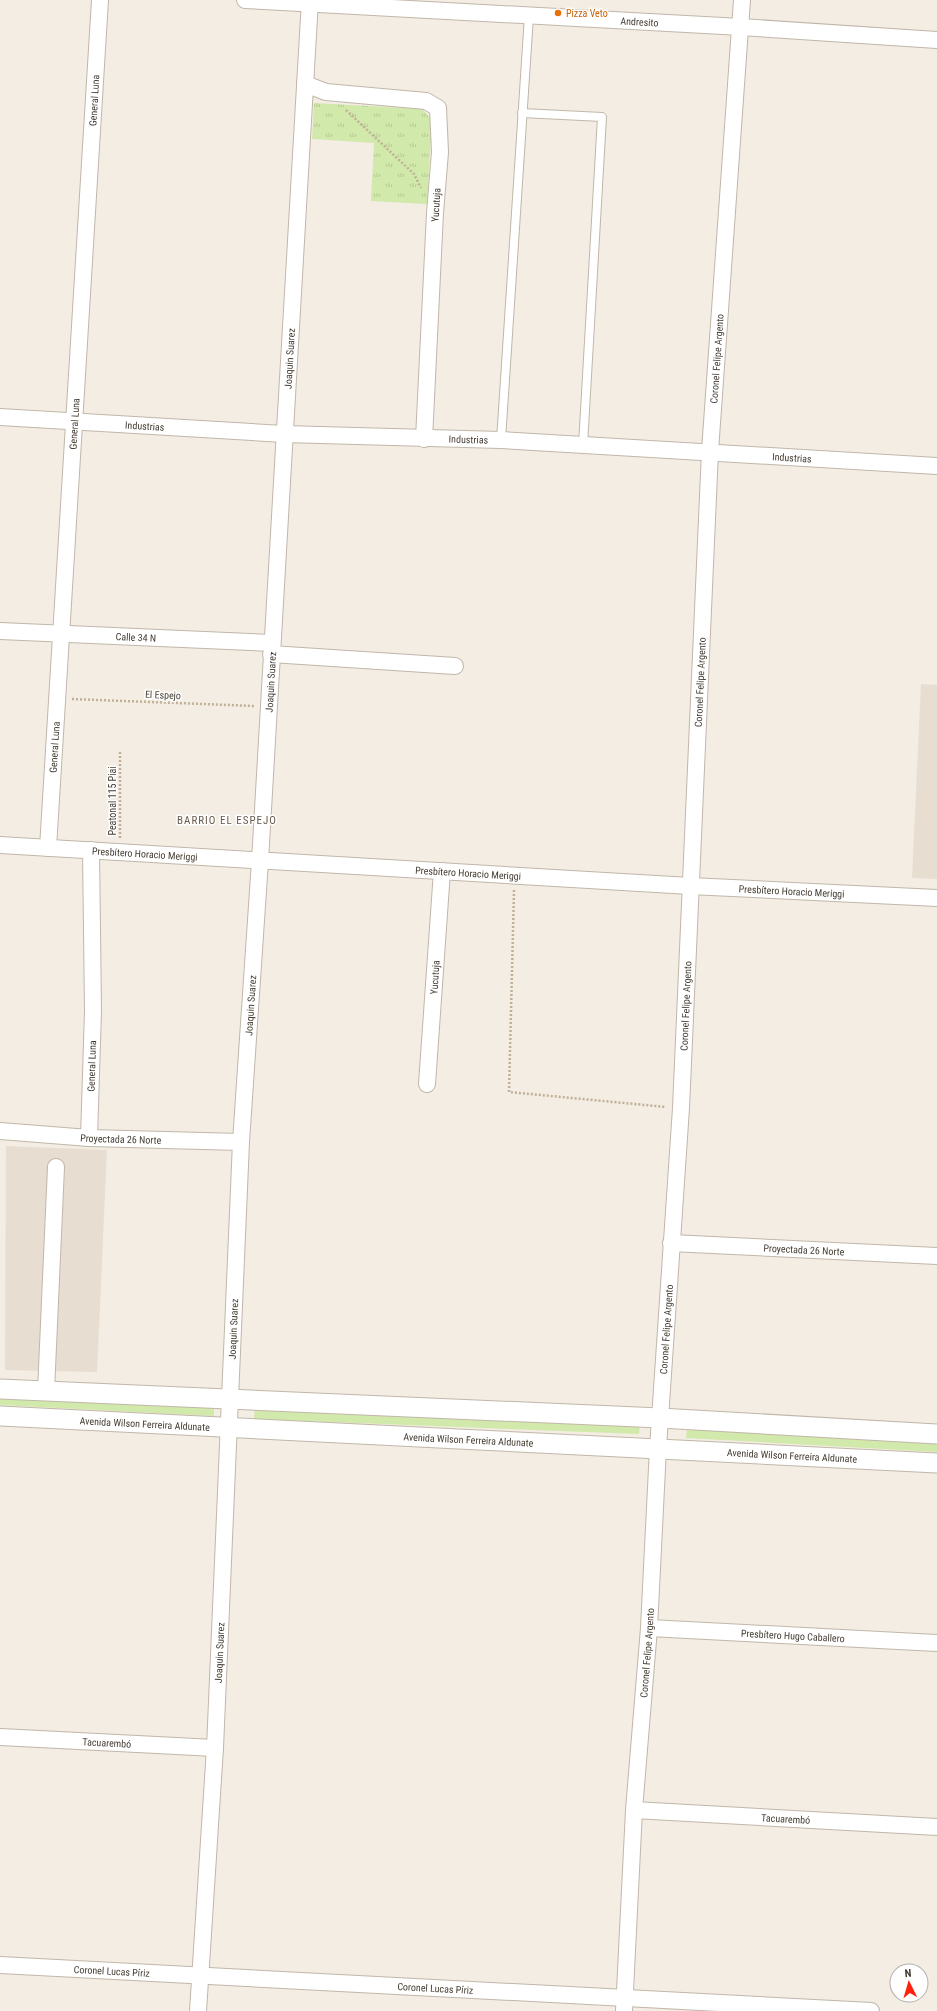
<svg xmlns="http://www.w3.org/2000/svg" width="937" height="2011" font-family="'Roboto Condensed',sans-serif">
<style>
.residential{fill:#e7ded1}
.grass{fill:#d1e9aa}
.park{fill:url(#park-tufts)}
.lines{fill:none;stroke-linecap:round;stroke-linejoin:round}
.service-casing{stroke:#c1b7a9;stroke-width:10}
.minor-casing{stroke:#c1b7a9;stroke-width:18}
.tertiary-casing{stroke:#c1b7a9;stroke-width:21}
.path{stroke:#c1af96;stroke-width:2.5;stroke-dasharray:2 2;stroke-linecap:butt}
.service{stroke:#fff;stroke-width:8}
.minor{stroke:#fff;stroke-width:16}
.tertiary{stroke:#fff;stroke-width:19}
.food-dot{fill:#e8710a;stroke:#fff;stroke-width:1.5}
.labels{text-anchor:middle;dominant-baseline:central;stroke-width:3;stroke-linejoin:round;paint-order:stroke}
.food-label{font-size:10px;fill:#c56008;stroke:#fff;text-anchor:start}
.street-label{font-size:10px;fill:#453d33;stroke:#fff}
.neighbourhood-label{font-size:11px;letter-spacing:1px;fill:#685a4a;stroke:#fff}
</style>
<defs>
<pattern id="park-tufts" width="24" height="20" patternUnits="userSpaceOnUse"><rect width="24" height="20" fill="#d1e9aa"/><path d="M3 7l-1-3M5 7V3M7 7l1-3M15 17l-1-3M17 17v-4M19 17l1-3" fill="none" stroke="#b5c993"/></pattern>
</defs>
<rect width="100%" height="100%" fill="#f3ede3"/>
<g class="residential">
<polygon points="921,684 937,685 937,879 912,878"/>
<polygon points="6,1146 107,1150 97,1372 5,1370"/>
</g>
<g class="grass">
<polygon points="0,1395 214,1407 214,1416 0,1405"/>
<polygon points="255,1408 640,1424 639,1434 254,1419"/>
<polygon points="687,1426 937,1441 937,1452 686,1438"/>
</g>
<polygon class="park" points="314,103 422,109 432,120 427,204 371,201 374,143 312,139"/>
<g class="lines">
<g class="service-casing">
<g id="service">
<polyline points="522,113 602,117 583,445"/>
<polyline points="501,440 529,16"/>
</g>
</g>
<g class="minor-casing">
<g id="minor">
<path id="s1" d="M245,0L741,27L937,40"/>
<polyline points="305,84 326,92 426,101 438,108 440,152 435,213 424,439"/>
<path id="s2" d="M0,417L284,434L501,440L937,466"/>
<path id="s3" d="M0,631L272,643"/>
<polyline points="271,654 455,666"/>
<path id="s4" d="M0,845L690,886L937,898"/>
<path id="s5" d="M48,848L100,0"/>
<path id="s6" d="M427,1084L442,871"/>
<path id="s7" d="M0,1131L89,1138L241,1142"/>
<path id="s8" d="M89,1138L93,1011L91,850"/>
<path id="s9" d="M671,1243L937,1256"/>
<polyline points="46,1391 56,1167"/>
<path id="s10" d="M649,1628L937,1643"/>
<path id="s11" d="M0,1737L215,1748"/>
<path id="s12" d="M634,1810L937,1827"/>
<path id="s13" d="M0,1965L871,2011"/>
<path id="s14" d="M198,2011L215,1748L241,1142L260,861L310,0"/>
<path id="s15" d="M624,2011L634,1810L649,1628L658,1448L681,1108L710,451L742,0"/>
</g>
</g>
<g class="tertiary-casing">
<g id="tertiary">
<polyline points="0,1389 660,1418 937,1434"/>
<path id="s16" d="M0,1416C312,1433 625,1446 937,1463"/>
</g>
</g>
<g class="path">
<polyline points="346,110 414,174 421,188"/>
<polyline points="72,699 255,706"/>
<polyline points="120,838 120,750"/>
<polyline points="514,890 509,1092 666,1107"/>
</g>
<use href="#service" class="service"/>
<use href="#minor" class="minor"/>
<use href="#tertiary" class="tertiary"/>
</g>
<circle class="food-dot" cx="558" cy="13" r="4"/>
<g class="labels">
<g class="food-label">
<text x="566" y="13">Pizza Veto</text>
</g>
<g class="street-label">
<text stroke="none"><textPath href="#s1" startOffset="395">Andresito</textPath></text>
<text stroke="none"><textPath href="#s5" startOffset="749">General Luna</textPath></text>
<text transform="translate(436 205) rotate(-86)">Yucutuja</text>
<text stroke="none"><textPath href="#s14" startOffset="1655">Joaquin Suarez</textPath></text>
<text stroke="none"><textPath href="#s15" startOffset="1655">Coronel Felipe Argento</textPath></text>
<text stroke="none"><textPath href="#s5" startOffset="425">General Luna</textPath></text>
<text stroke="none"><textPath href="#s2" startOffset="145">Industrias</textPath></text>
<text stroke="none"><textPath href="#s2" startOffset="469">Industrias</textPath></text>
<text stroke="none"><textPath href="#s2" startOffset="793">Industrias</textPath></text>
<text stroke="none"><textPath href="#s3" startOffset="136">Calle 34 N</textPath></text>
<text stroke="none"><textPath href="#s14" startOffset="1331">Joaquin Suarez</textPath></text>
<text stroke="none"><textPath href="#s15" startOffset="1331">Coronel Felipe Argento</textPath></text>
<text transform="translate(163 695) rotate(2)">El Espejo</text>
<text stroke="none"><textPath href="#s5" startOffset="101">General Luna</textPath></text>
<text transform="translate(112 801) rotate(-90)">Peatonal 115 Piai</text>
<text stroke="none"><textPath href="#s4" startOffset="145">Presbítero Horacio Meriggi</textPath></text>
<text stroke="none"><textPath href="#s4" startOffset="469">Presbítero Horacio Meriggi</textPath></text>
<text stroke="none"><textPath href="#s4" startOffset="793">Presbítero Horacio Meriggi</textPath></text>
<text stroke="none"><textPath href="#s6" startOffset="107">Yucutuja</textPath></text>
<text stroke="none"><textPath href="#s14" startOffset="1007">Joaquin Suarez</textPath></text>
<text stroke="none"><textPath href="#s15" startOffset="1007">Coronel Felipe Argento</textPath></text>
<text stroke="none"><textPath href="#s8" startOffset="72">General Luna</textPath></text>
<text stroke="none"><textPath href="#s7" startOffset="121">Proyectada 26 Norte</textPath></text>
<text stroke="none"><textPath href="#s9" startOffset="133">Proyectada 26 Norte</textPath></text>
<text stroke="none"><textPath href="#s14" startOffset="683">Joaquin Suarez</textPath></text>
<text stroke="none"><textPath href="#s15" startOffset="683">Coronel Felipe Argento</textPath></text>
<text stroke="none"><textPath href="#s16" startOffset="145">Avenida Wilson Ferreira Aldunate</textPath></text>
<text stroke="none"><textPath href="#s16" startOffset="469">Avenida Wilson Ferreira Aldunate</textPath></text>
<text stroke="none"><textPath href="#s16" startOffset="793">Avenida Wilson Ferreira Aldunate</textPath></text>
<text stroke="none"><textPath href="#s10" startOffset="144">Presbítero Hugo Caballero</textPath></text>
<text stroke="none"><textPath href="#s14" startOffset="359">Joaquin Suarez</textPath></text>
<text stroke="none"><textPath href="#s15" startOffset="359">Coronel Felipe Argento</textPath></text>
<text stroke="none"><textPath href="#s11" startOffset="107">Tacuarembó</textPath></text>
<text stroke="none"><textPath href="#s12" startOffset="152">Tacuarembó</textPath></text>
<text stroke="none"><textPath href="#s13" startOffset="112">Coronel Lucas Píriz</textPath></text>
<text stroke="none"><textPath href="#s13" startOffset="436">Coronel Lucas Píriz</textPath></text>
</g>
<g class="neighbourhood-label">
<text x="227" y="820">BARRIO EL ESPEJO</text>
</g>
</g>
<g transform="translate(909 1983) rotate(355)"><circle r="19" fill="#ffffff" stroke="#b5b1ad"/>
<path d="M0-3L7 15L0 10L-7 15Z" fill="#ff210e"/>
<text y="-6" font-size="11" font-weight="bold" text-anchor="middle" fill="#453d33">N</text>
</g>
</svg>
